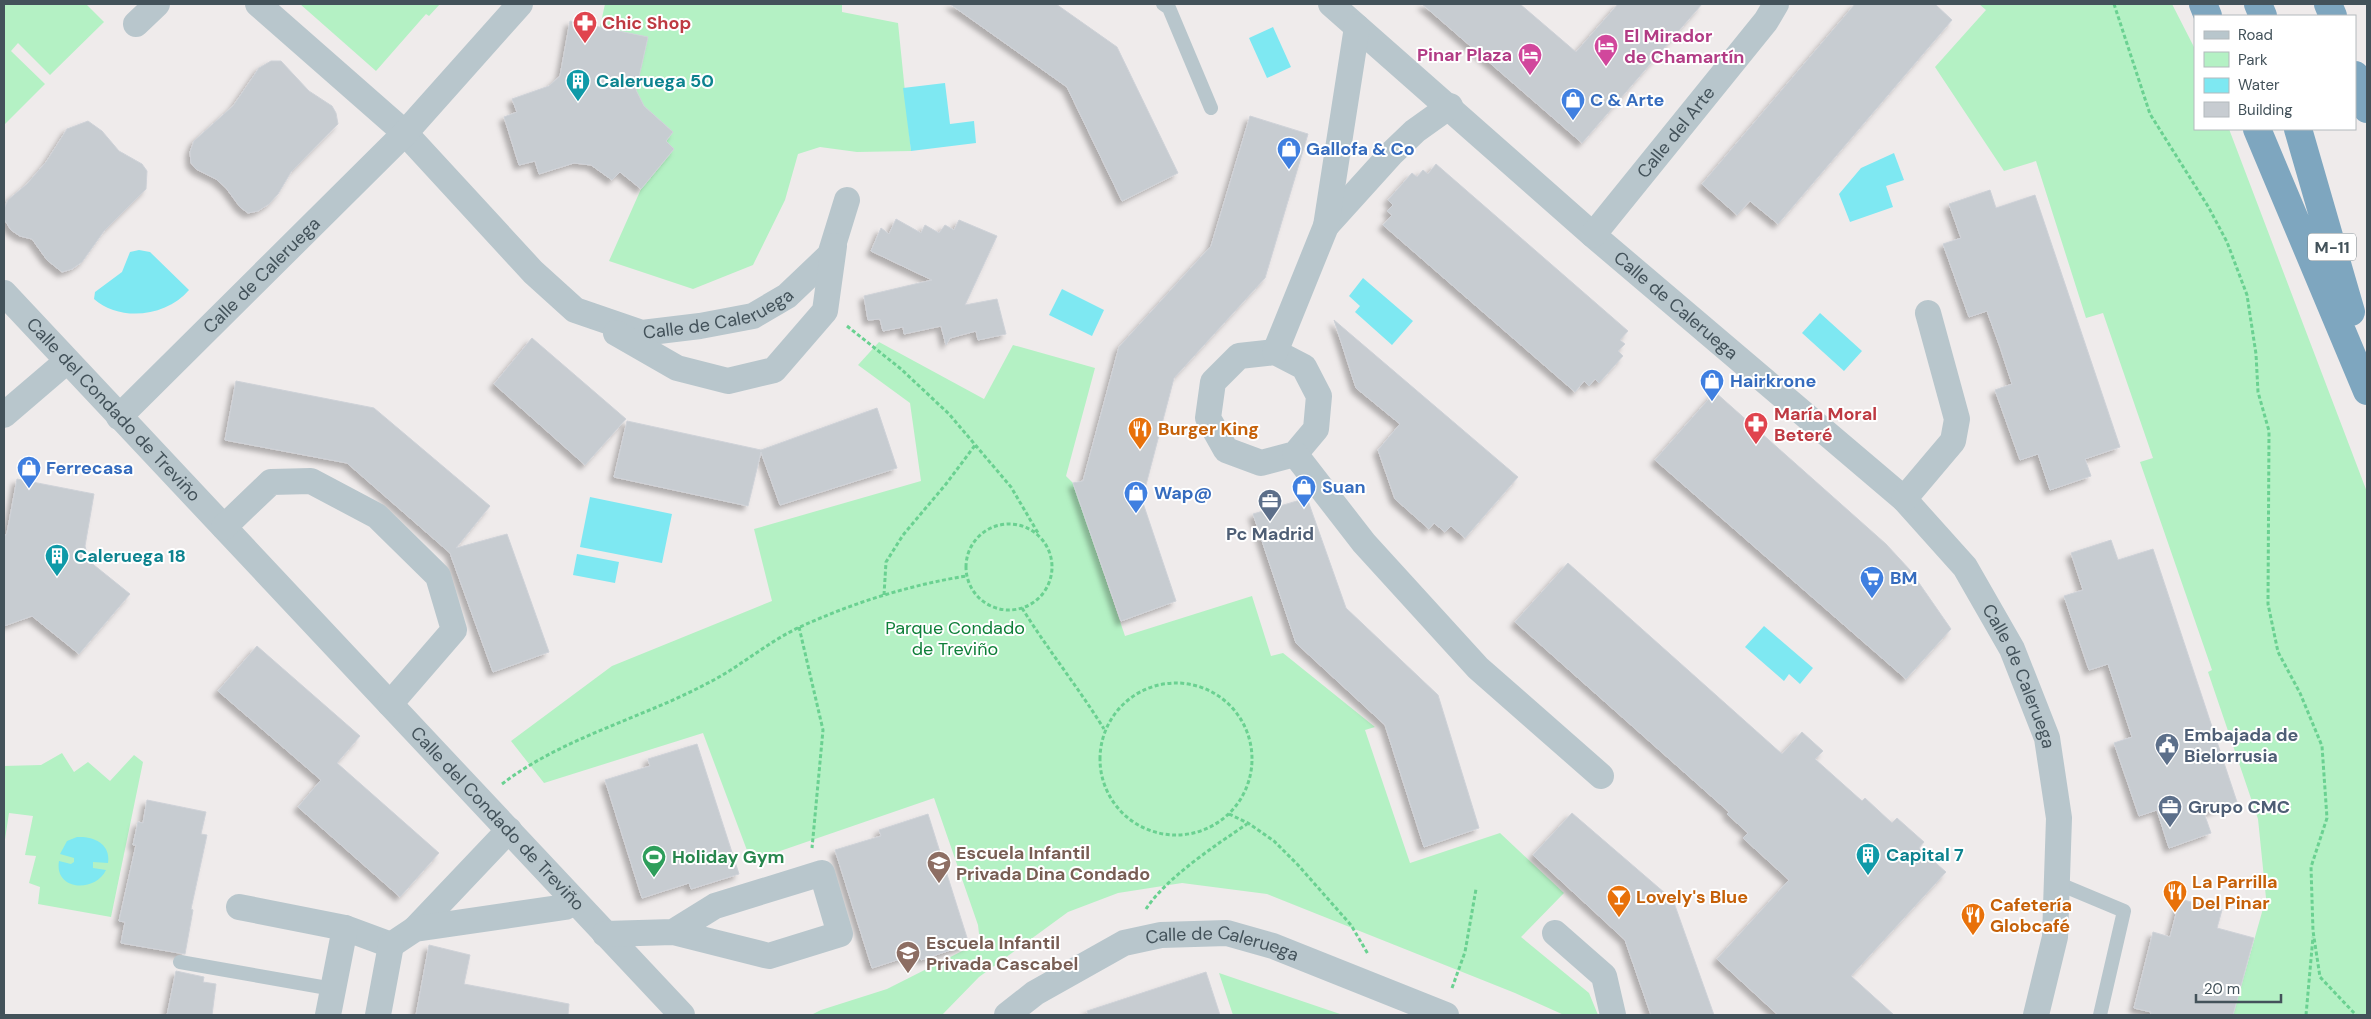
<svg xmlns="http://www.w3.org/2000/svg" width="2371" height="1019" viewBox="0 0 2371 1019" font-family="'DM Sans',sans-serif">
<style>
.green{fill:#b4f1c4}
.water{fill:#7ee8f2}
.building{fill:#c7ccd1;stroke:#cfd2d8;filter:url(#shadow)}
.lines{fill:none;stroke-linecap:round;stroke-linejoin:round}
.path{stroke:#6ad191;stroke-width:3;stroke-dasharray:4 2.5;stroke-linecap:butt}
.service{stroke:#b8c6cc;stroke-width:14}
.minor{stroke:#b8c6cc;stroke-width:26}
.motorway{stroke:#7ea6bf;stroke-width:28}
.labels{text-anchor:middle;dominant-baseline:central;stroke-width:4;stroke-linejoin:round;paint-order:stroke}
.shield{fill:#fff;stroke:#7b868c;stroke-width:1}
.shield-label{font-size:16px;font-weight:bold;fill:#43525a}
.health-label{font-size:18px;font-weight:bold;fill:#be3a42;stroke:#fff;text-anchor:start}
.hotel-label{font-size:18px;font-weight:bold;fill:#b23c85;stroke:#fff;text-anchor:start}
.culture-label{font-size:18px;font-weight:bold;fill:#0d838f;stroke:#fff;text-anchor:start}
.shop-label{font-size:18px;font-weight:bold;fill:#366cbe;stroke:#fff;text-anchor:start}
.street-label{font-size:18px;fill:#43525a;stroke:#fff}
.food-label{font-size:18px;font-weight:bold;fill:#c56008;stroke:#fff;text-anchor:start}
.service-label{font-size:18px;font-weight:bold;fill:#4e5e75;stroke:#fff;text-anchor:start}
.park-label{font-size:18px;fill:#0f7f39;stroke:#fff}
.education-label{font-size:18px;font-weight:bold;fill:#785e54;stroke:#fff;text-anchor:start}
.leisure-label{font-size:18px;font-weight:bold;fill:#27864d;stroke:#fff;text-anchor:start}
</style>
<defs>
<filter id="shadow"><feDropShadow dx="-4.5" dy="4.5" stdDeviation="2.5" flood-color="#0004"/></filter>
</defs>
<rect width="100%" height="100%" fill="#efebeb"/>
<!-- green -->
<path class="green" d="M 4,4 L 86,4 L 104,22 L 50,75 L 18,43 L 11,51 L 45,84 L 4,125 Z
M 300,4 L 440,4 L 429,16 L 426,14 L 376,71 Z
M 605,4 L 842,4 L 842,12 L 898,23 L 911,151 L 857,152 L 820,147 L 798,154 L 785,200 L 753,265 L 693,289 L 609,261 L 641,189 L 674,149 L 666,141 L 673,132 L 644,106 L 636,90 L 648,37 L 600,27 Z
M 1979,4 L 2172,4 L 2195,49 L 2195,129 L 2229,129 L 2367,492 L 2367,1015 L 2233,1015 L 2266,898 L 2258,819 L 2208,672 L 2212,670 L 2140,462 L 2153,458 L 2103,313 L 2086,318 L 2036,161 L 2004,171 L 1935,67 L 1986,10 Z
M 879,342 L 984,399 L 1013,345 L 1095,368 L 1066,476 L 1073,483 L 1125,636 L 1252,596 L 1271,656 L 1283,653 L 1375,727 L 1365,730 L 1410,863 L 1500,833 L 1564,893 L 1521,937 L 1589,993 L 1598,1015 L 1564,1015 L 1515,993 L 1267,894 L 1182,883 L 1118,893 L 1068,912 L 979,977 L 942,1015 L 811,1015 L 821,1010 L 887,989 L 980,942 L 978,925 L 934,798 L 751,861 L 703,733 L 544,783 L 511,741 L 612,666 L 772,601 L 754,529 L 921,481 L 910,403 L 858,365 Z
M 62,753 L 74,772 L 88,762 L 110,781 L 134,755 L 143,762 L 111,917 L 38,904 L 40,887 L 29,883 L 36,856 L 25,855 L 33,816 L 9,813 L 4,846 L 4,766 L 41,765 Z
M 1219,973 L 1343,1015 L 1233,1015 Z"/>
<!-- water -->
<path class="water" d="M 1273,27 L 1291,67 L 1267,78 L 1249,38 Z
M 945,83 L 950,124 L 974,121 L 976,143 L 911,151 L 903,88 Z
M 1894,153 L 1904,180 L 1886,186 L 1893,207 L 1850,222 L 1839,194 L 1861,168 Z
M 139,250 L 150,252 L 189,290 C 166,317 120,322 94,299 L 95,292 L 122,272 L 130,252 Z
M 1363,278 L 1413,321 L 1392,345 L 1355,312 L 1360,306 L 1349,296 Z
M 1062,289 L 1104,310 L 1092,336 L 1049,315 Z
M 1820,313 L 1862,351 L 1844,371 L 1802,333 Z
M 590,497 L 672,514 L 662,563 L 580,547 Z
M 577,554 L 619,562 L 615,583 L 573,575 Z
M 1764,626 L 1813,668 L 1800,684 L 1789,674 L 1784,681 L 1745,647 Z
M 77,837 C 94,836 111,844 108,863 L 93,862 L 93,868 L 106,870 C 95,893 54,891 59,861 L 71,864 L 74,862 L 74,858 L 60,854 L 67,841 Z"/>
<!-- building -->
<path class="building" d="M 950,4 L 1056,4 L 1117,47 L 1178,173 L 1122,201 L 1067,87 Z
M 1422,4 L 1520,4 L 1576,52 L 1618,4 L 1702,4 L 1582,143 Z
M 1855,4 L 1935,4 L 1952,20 L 1778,224 L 1750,201 L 1737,215 L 1702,184 Z
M 570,21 L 648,37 L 636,90 L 644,106 L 673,132 L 666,141 L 674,149 L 641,189 L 620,172 L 612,180 L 591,165 L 574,163 L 539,174 L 535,161 L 519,165 L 504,117 L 517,112 L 512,99 L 549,86 L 560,76 Z
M 271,61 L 281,61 L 309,91 L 332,106 L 336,113 L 338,124 L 291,172 L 278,194 L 269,204 L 258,211 L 248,213 L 240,207 L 226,188 L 216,179 L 196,169 L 191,163 L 190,152 L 194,141 L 233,106 L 259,68 Z
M 1250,116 L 1308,134 L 1265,278 L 1174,378 L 1142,500 L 1176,601 L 1121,621 L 1073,483 L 1083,481 L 1119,347 L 1211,246 Z
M 88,121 L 102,131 L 119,151 L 142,164 L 147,171 L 146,189 L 104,231 L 82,262 L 72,269 L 62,272 L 47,260 L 32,239 L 20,236 L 11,230 L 4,219 L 4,209 L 8,200 L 27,184 L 46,162 L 67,129 Z
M 1436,164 L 1628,331 L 1620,340 L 1625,344 L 1618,351 L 1623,356 L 1599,383 L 1595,379 L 1589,386 L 1584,381 L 1575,392 L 1383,225 L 1392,215 L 1387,211 L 1393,205 L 1388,200 L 1412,173 L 1417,177 L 1423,170 L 1428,174 Z
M 1990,190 L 1996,208 L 2035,195 L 2120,447 L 2085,459 L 2091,476 L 2050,490 L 2038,454 L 2020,460 L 1995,390 L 2012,384 L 2000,347 L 1987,311 L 1969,317 L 1943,244 L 1961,238 L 1949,204 Z
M 896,219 L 921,233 L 925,225 L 939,233 L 945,225 L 954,230 L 959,220 L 997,236 L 965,305 L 997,299 L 1006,334 L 978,340 L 976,331 L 950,338 L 946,345 L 941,326 L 904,334 L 903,327 L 883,331 L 880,319 L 868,320 L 864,296 L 932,280 L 871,251 L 881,228 L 889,234 Z
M 1334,320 L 1518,477 L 1465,538 L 1451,526 L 1445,532 L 1434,523 L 1429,529 L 1395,499 L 1378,450 L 1400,424 L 1356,388 Z
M 532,338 L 626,419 L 585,465 L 494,384 Z
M 236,381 L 374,408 L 490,506 L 456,548 L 507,534 L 549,652 L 493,672 L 450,553 L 347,463 L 225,440 Z
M 1715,392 L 1886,544 L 1910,570 L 1951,629 L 1906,679 L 1655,460 Z
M 877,408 L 897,468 L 780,505 L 761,452 L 748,506 L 614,477 L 627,421 L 761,450 Z
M 17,479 L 94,494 L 85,546 L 89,561 L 130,594 L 79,654 L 32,616 L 4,626 L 4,537 L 7,533 Z
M 1307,498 L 1346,608 L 1438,695 L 1479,828 L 1424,847 L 1385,725 L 1296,643 L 1253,514 Z
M 2111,540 L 2118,560 L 2153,549 L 2237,802 L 2204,813 L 2211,833 L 2169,848 L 2157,810 L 2139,816 L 2114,743 L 2132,737 L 2120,700 L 2108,664 L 2089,670 L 2064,596 L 2083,590 L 2071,553 Z
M 1568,563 L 1782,754 L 1802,732 L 1823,751 L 1815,759 L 1862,801 L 1865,798 L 1892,823 L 1897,818 L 1924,842 L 1919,848 L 1946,872 L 1851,976 L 1894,1015 L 1778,1015 L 1717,959 L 1789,880 L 1743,838 L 1748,833 L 1727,814 L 1729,812 L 1515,622 Z
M 257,646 L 360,736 L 337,763 L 439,853 L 400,897 L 298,807 L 321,780 L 218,691 Z
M 697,744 L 739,874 L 691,889 L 689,883 L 642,898 L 605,780 L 650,766 L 648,759 Z
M 147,800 L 206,812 L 201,834 L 207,835 L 191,909 L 193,910 L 185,954 L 121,943 L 125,922 L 119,921 L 136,845 L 133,845 L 138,822 L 143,823 Z
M 1572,813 L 1673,900 L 1714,1015 L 1651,1015 L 1625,940 L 1533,855 Z
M 928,814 L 969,944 L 921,960 L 919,953 L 872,968 L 835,850 L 881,836 L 879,830 Z
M 2180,899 L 2222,910 L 2217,928 L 2254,938 L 2233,1015 L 2150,1015 L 2151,1012 L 2134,1008 L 2153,932 L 2170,937 Z
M 429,945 L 470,955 L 464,984 L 569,1004 L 568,1015 L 416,1015 Z
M 176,971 L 204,977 L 203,982 L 216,984 L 212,1015 L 167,1015 Z
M 1206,972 L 1220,1015 L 1088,1015 L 1087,1011 Z"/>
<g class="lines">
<!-- path -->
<path class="path" d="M 2114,4 L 2150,114 L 2209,208 L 2227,242 L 2247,295 L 2256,354 L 2258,392 L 2269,431 L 2268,604 L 2278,652 L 2300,693 L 2322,746 L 2327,818 L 2311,867 L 2313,931 L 2320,977 L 2356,1015
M 847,326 L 901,369 L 949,414 L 1011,487 L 1038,533
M966 567a43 43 0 1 1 86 0a43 43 0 1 1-86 0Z
M 884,595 L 886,562 L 903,535 L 946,484 L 976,444
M 1022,608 C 1048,650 1078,687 1104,729
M 799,627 L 823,730 L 812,848
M1100 759a76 76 0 1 1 152 0a76 76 0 1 1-152 0Z
M 502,784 C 562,738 640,719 706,684 C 739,668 767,642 800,627 C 852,603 910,585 966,576
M 1229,814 L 1248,823 L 1274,841 L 1298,865 L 1351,925 L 1368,954
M 1146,909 C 1167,877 1216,845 1247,824
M 1452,988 L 1465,952 L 1476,889
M 2306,1015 L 2313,937"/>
<!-- service -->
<path class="service" d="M 1163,4 L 1169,8 L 1211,108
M 2057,883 L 2124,911 L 2100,1015
M 180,962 L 333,989"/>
<!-- minor -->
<g class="minor">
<path id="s1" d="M 258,4 L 405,133 L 533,272 L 575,310 L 642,333 L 700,326 L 753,316 L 787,296 L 830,255 L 847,200"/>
<path id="s2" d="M 1331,4 L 1593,235 L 1904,499 L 1965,567 L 2012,649 L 2047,738 L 2059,818 L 2055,937 L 2036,1015"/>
<path d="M 136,24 L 157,4"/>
<path d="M 1326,226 L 1392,153 L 1415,131 L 1450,106"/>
<path id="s3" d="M 1593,235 L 1766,21 L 1776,4"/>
<path id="s4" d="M 4,293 L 682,1015"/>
<path d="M 616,333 L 677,368 L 728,381 L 774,370 L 825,311 L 834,246"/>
<path d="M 1275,352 L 1304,367 L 1319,396 L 1316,429 L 1295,454 L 1261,463 L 1226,450 L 1208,418 L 1213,382 L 1239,356 Z"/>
<path d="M 1275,352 L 1326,226 L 1357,27"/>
<path d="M 4,415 L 67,361"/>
<path id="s5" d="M 119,417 L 405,133 L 520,4"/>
<path d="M 1295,454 L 1364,543 L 1478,668 L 1601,776"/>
<path d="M 1904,499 L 1953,441 L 1957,419 L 1928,313"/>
<path d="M 224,527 L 271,482 L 311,481 L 377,516 L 438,576 L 454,630 L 390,704"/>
<path d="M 239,907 L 345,928 L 391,945"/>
<path d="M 415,929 L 509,830"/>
<path d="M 1555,933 L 1604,976 L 1613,1015"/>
<path d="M 605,934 L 673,932 L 715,906 L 822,873 L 840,934 L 769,956 L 673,932"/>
<path d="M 391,945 L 415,929 L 565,907 L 575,902"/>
<path d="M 328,1015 L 345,928"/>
<path d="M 378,1015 L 391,945"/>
<path id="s6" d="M 1007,1015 L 1035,993 L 1124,943 L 1161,935 L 1227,933 L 1273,946 L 1446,1015"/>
</g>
<!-- motorway -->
<path class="motorway" d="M 2203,4 L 2208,16
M 2258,4 L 2263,16
M 2328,4 L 2333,16
M 2355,75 L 2367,109
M 2257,129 L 2367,391
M 2298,129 L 2351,312"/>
</g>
<!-- icons -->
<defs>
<symbol id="pharmacy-pin" viewBox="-11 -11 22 30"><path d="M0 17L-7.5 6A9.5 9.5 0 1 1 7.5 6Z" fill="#e0444e" stroke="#fff"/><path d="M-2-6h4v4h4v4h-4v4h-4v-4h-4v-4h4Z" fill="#fff"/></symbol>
<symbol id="hotel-pin" viewBox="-11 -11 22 30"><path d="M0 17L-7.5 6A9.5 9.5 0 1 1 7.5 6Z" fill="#d1479c" stroke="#fff"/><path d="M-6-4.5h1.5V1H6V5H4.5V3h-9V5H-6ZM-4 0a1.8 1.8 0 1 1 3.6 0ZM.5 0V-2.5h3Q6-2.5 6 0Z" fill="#fff"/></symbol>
<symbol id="building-pin" viewBox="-11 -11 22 30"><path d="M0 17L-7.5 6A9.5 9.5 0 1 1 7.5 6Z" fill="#0f9aa8" stroke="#fff"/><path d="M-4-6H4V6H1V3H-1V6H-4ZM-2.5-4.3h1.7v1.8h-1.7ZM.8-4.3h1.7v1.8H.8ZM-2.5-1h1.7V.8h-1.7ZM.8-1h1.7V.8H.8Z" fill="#fff"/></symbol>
<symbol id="shop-pin" viewBox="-11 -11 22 30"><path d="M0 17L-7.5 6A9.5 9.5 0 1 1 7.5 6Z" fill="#3f7fe0" stroke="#fff"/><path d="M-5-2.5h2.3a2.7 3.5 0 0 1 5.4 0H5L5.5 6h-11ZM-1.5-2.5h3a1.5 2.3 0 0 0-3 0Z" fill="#fff"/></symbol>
<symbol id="restaurant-pin" viewBox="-11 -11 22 30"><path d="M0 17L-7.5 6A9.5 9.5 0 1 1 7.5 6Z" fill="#e8710a" stroke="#fff"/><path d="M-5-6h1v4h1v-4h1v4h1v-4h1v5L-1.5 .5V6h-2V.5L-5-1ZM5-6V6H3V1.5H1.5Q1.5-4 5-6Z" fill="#fff"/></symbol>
<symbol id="office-pin" viewBox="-11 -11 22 30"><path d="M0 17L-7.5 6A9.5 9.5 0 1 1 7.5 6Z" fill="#5c6f8a" stroke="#fff"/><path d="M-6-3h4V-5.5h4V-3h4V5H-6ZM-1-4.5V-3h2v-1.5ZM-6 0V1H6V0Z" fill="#fff"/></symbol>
<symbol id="supermarket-pin" viewBox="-11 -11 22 30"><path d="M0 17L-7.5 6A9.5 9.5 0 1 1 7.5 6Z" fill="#3f7fe0" stroke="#fff"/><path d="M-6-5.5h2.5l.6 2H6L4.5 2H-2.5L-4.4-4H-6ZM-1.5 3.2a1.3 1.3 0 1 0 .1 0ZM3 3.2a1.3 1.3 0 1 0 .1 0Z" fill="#fff"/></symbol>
<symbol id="civic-pin" viewBox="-11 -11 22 30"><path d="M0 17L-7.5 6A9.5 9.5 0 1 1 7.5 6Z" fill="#5c6f8a" stroke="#fff"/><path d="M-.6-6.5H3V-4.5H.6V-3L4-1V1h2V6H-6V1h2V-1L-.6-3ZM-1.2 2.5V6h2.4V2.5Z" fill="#fff"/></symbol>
<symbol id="stadium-pin" viewBox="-11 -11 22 30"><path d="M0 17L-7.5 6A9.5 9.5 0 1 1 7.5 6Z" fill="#2e9e5b" stroke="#fff"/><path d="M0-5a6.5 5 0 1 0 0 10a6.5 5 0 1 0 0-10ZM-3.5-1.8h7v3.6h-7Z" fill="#fff"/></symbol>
<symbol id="school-pin" viewBox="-11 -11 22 30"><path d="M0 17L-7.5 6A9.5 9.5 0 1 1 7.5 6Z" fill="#8d6e63" stroke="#fff"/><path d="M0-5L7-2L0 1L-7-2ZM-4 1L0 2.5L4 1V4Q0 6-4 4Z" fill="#fff"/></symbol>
<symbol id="bar-pin" viewBox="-11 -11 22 30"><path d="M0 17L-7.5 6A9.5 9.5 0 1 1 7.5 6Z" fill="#e8710a" stroke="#fff"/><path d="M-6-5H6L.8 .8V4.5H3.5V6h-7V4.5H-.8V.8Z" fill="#fff"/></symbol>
</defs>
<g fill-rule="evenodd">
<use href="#pharmacy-pin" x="571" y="9" width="28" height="38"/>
<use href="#hotel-pin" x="1592" y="32" width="28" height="38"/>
<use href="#hotel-pin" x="1516" y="41" width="28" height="38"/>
<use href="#building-pin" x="564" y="67" width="28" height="38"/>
<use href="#shop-pin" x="1559" y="86" width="28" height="38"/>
<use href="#shop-pin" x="1275" y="135" width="28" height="38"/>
<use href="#shop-pin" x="1698" y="367" width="28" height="38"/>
<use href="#pharmacy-pin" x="1742" y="410" width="28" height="38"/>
<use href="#restaurant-pin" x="1126" y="415" width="28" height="38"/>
<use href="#shop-pin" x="15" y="454" width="28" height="38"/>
<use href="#shop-pin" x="1290" y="473" width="28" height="38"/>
<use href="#shop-pin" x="1122" y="479" width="28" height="38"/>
<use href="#office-pin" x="1256" y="487" width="28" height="38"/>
<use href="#building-pin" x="43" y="542" width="28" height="38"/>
<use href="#supermarket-pin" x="1858" y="564" width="28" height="38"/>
<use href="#civic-pin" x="2153" y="731" width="28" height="38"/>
<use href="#office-pin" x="2156" y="793" width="28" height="38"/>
<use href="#building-pin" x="1854" y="841" width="28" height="38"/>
<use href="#stadium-pin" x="640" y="843" width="28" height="38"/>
<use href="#school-pin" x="925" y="849" width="28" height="38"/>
<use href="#restaurant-pin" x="2161" y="878" width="28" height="38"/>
<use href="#bar-pin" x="1605" y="883" width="28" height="38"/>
<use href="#restaurant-pin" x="1959" y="901" width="28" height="38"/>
<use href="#school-pin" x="894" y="939" width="28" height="38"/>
</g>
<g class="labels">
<!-- shield labels -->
<rect class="shield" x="2308" y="233.5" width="48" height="27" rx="4"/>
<g class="shield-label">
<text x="2332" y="247">M-11</text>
</g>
<!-- health labels -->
<g class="health-label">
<text x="602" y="23">Chic Shop</text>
<text x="1774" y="414">María Moral<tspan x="1774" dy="21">Beteré</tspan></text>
</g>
<!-- hotel labels -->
<g class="hotel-label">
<text x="1624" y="36">El Mirador<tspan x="1624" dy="21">de Chamartín</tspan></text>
<text x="1512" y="55" text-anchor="end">Pinar Plaza</text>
</g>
<!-- culture labels -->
<g class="culture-label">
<text x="596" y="81">Caleruega 50</text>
<text x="74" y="556">Caleruega 18</text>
<text x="1886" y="855">Capital 7</text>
</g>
<!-- shop labels -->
<g class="shop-label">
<text x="1590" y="100">C &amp; Arte</text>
<text x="1306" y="149">Gallofa &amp; Co</text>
<text x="1730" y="381">Hairkrone</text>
<text x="46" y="468">Ferrecasa</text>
<text x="1322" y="487">Suan</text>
<text x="1154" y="493">Wap@</text>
<text x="1890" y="578">BM</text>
</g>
<!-- street labels -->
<g class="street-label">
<text stroke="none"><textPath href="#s3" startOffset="132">Calle del Arte</textPath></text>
<text stroke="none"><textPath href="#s5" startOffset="201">Calle de Caleruega</textPath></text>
<text stroke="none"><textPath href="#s2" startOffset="458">Calle de Caleruega</textPath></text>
<text stroke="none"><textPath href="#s1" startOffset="591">Calle de Caleruega</textPath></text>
<text stroke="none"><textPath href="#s4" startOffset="160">Calle del Condado de Treviño</textPath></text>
<text stroke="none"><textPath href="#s2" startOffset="971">Calle de Caleruega</textPath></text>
<text stroke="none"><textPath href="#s4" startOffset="721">Calle del Condado de Treviño</textPath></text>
<text stroke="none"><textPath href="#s6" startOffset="238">Calle de Caleruega</textPath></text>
</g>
<!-- food labels -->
<g class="food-label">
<text x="1158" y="429">Burger King</text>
<text x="2192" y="882">La Parrilla<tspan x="2192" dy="21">Del Pinar</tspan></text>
<text x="1636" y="897">Lovely's Blue</text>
<text x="1990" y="905">Cafetería<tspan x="1990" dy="21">Globcafé</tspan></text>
</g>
<!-- service labels -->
<g class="service-label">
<text x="1270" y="534" text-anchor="middle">Pc Madrid</text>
<text x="2184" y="735">Embajada de<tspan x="2184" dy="21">Bielorrusia</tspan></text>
<text x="2188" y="807">Grupo CMC</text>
</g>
<!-- park labels -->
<g class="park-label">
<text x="955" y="628">Parque Condado<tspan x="955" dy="21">de Treviño</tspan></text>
</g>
<!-- education labels -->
<g class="education-label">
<text x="956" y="853">Escuela Infantil<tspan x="956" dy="21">Privada Dina Condado</tspan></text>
<text x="926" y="943">Escuela Infantil<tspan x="926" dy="21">Privada Cascabel</tspan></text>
</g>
<!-- leisure labels -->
<g class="leisure-label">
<text x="672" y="857">Holiday Gym</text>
</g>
</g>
<!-- border -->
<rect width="2371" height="1019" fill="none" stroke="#43525a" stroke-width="10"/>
<!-- legend -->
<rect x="2194" y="15" width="162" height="115" fill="#ffffff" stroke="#b4babd"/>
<rect x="2204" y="31" width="25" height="8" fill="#b8c6cc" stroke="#b4babd"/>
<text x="2238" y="40" font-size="15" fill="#43525a">Road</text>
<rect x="2204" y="52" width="25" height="15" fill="#b4f1c4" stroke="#b4babd"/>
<text x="2238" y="65" font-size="15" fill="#43525a">Park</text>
<rect x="2204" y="78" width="25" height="15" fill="#7ee8f2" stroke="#b4babd"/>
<text x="2238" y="90" font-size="15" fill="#43525a">Water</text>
<rect x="2204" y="102" width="25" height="15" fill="#c7ccd1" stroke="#b4babd"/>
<text x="2238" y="115" font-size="15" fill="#43525a">Building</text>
<!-- scale -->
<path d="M2196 994v8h85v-8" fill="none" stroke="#43525a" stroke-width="2.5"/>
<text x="2204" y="994" font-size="15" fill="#43525a" stroke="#ffffff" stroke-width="4" paint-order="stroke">20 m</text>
</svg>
